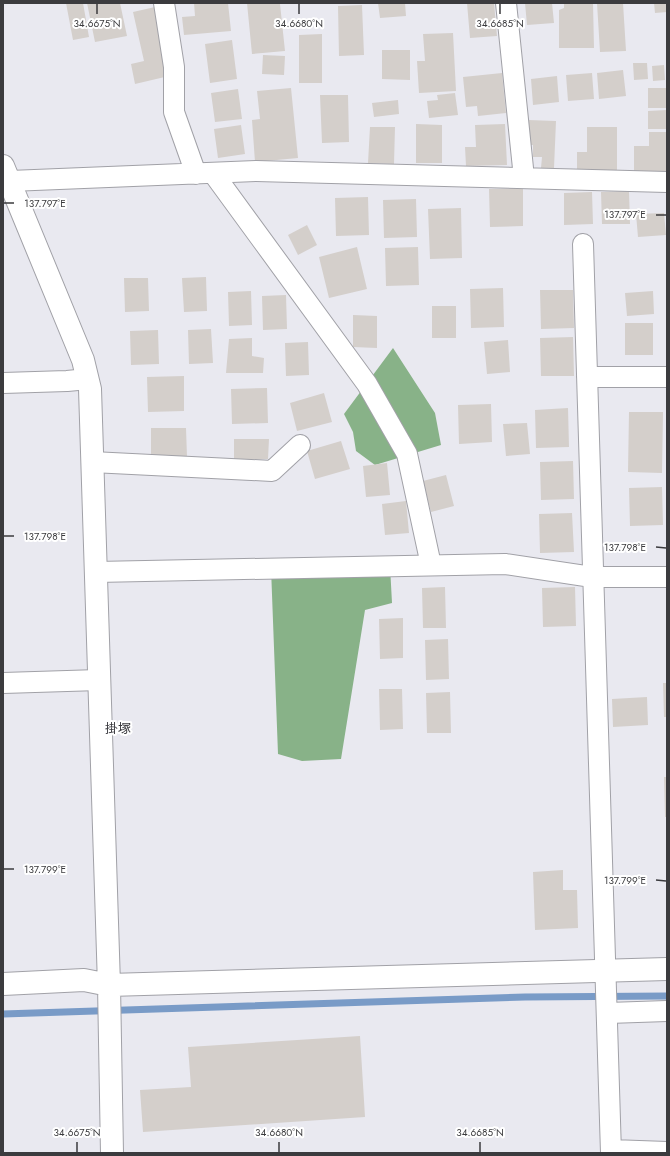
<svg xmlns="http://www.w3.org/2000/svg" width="670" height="1156" viewBox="0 0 670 1156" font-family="Jost,'Noto Sans JP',sans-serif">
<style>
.forest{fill:#88b288}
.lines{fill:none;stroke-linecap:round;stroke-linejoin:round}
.stream{stroke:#799bc7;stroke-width:7}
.building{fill:#d4cfcb}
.minor-casing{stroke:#a1a1a7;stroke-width:22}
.tertiary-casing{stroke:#a1a1a7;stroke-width:24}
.minor{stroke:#fff;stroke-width:20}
.tertiary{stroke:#fff;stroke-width:22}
.ticks{fill:none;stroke:#3b3b3e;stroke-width:1.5}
.labels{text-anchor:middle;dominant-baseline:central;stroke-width:4;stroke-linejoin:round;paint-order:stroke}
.quarter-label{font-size:13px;fill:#38383d;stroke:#fff}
.ticks-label{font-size:10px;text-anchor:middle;fill:#3b3b3e;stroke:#fff;stroke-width:4;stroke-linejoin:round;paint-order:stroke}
</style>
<rect width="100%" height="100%" fill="#e9e9f0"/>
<!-- forest -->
<path class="forest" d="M 393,348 L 435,413 L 441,445 L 375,465 L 356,451 L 353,432 L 344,414 Z
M 390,566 L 392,603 L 365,610 L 341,759 L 302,761 L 278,754 L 271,568 Z"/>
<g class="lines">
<!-- stream -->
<path class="stream" d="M 3,1014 L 525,997 L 667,996"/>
</g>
<!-- building -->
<path class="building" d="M 66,3 L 83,3 L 89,37 L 73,40 Z
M 87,3 L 120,3 L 127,36 L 95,42 Z
M 194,3 L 228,3 L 231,31 L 184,35 L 182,17 L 195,16 Z
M 247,3 L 280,4 L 285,51 L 252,54 Z
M 378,3 L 405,3 L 406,16 L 380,18 Z
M 467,3 L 494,3 L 497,36 L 470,38 Z
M 525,3 L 552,3 L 554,23 L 527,25 Z
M 564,3 L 593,3 L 594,48 L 559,48 L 559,10 L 564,8 Z
M 597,3 L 623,3 L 626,51 L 600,52 Z
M 654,3 L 667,3 L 667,12 L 655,13 Z
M 362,5 L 364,55 L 339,56 L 338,6 Z
M 155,7 L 169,76 L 135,84 L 131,64 L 144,61 L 133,12 Z
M 453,33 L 456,91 L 419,93 L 417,61 L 425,61 L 423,34 Z
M 322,34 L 322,83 L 299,83 L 299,35 Z
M 232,40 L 237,79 L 210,83 L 205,44 Z
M 382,50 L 410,50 L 410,80 L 382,79 Z
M 263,55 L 285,56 L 284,75 L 262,74 Z
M 633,63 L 647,63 L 648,79 L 634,80 Z
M 664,65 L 665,80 L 653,81 L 652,66 Z
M 623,70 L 626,96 L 599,99 L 597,73 Z
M 502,73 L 506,113 L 478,116 L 477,106 L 466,107 L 463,77 Z
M 592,73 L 594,99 L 568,101 L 566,75 Z
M 557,76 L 559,102 L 533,105 L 531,79 Z
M 291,88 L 298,158 L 255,162 L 252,120 L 260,119 L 257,91 Z
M 648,88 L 667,88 L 667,108 L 648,108 Z
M 238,89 L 242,119 L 215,122 L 211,93 Z
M 455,93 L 458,115 L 429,118 L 427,101 L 438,100 L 437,95 Z
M 320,95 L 348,95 L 349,142 L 322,143 Z
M 398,100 L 399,114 L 374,117 L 372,103 Z
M 667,110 L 667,129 L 648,129 L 648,111 Z
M 528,120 L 556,121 L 554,168 L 541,168 L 542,157 L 533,157 L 533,145 L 527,145 Z
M 416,124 L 442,125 L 442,163 L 416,163 Z
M 505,124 L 507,165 L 466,166 L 465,147 L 476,147 L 475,125 Z
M 241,125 L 245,154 L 218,158 L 214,129 Z
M 370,127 L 395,127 L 394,164 L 368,163 Z
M 587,127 L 617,127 L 617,171 L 577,171 L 577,152 L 587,152 Z
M 649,132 L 667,132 L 667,172 L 634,172 L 634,146 L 649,146 Z
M 523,188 L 523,226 L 490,227 L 489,189 Z
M 629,191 L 630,224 L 602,224 L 601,192 Z
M 592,192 L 593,224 L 564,225 L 564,193 Z
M 368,197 L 369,235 L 336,236 L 335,198 Z
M 416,199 L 417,237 L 384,238 L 383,200 Z
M 461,208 L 462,258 L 430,259 L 428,209 Z
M 664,213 L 666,235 L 638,237 L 636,214 Z
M 307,225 L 317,245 L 298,255 L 288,235 Z
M 357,247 L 367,289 L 329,298 L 319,257 Z
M 418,247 L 419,285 L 386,286 L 385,248 Z
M 206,277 L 207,311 L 184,312 L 182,278 Z
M 124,278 L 148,278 L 149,311 L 125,312 Z
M 503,288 L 504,327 L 471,328 L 470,289 Z
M 540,290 L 573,290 L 574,328 L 541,329 Z
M 251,291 L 252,325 L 229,326 L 228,292 Z
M 653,291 L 654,314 L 627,316 L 625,293 Z
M 286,295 L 287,329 L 263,330 L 262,296 Z
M 432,306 L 456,306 L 456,338 L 432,338 Z
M 353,315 L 377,316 L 377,348 L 353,347 Z
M 625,323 L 653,323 L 653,355 L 625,355 Z
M 211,329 L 213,363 L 189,364 L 188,330 Z
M 158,330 L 159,364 L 131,365 L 130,331 Z
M 573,337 L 574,376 L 541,376 L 540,338 Z
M 252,338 L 252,356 L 264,358 L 263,373 L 226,373 L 229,339 Z
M 508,340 L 510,372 L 487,374 L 484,342 Z
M 308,342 L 309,375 L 286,376 L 285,343 Z
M 184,376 L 184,411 L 148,412 L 147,377 Z
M 267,388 L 268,423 L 232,424 L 231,389 Z
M 324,393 L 332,422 L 297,431 L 290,403 Z
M 491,404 L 492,442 L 459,444 L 458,405 Z
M 568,408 L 569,447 L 536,448 L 535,410 Z
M 629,412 L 663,412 L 662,473 L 628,472 Z
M 527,423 L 530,454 L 506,456 L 503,424 Z
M 151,428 L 186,428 L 187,457 L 151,458 Z
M 234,439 L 269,439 L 268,459 L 234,460 Z
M 341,441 L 350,469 L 315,479 L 307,451 Z
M 573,461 L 574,499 L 541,500 L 540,462 Z
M 387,463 L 390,495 L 366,497 L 363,466 Z
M 446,475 L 454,506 L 431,512 L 423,481 Z
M 662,487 L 663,525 L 630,526 L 629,488 Z
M 406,501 L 409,533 L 385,535 L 382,504 Z
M 572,513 L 574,552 L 540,553 L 539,514 Z
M 445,587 L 446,628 L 423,628 L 422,588 Z
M 575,587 L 576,626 L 543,627 L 542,588 Z
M 403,618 L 403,658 L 380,659 L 379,619 Z
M 448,639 L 449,679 L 426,680 L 425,640 Z
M 663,683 L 667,683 L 667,717 L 664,717 Z
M 379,689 L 402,689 L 403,729 L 380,730 Z
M 450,692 L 451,733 L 427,733 L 426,693 Z
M 647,697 L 648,725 L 613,727 L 612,699 Z
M 664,777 L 667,777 L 667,817 L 665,817 Z
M 563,870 L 563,890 L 577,890 L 578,928 L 535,930 L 533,872 Z
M 360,1036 L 365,1117 L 143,1132 L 140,1090 L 191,1087 L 188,1047 Z"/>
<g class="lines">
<defs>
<path id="minor" d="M 164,3 L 174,67 L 174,112 L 196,174
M 506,3 L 524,178
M 213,173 L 367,384 L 407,454 L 431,565
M 10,181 L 256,171 L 667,182
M 583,244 L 611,1153
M 587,377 L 667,377
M 3,383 L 67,381 L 88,379
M 92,462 L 272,471 L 300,445
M 96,572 L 505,564 L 592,577 L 667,577
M 3,683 L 99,680
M 608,1013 L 667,1011
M 611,1150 L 667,1152"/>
<path id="tertiary" d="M 3,166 L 83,360 L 90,389 L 109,985 L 112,1153
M 3,984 L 84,980 L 109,985 L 667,969"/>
</defs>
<!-- minor casing -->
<use href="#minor" class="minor-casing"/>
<!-- tertiary casing -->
<use href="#tertiary" class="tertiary-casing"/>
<!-- minor -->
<use href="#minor" class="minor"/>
<!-- tertiary -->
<use href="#tertiary" class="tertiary"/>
</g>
<!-- ticks -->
<path class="ticks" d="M 97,14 L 97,4M 299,14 L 299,4M 500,14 L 500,4M 4,203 L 14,203M 656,215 L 666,215M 4,536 L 14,536M 656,547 L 666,548M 4,869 L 14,869M 656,880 L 666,881M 77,1152 L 77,1142M 279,1152 L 279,1142M 480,1152 L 480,1142"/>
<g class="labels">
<!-- quarter labels -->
<g class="quarter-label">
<text x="118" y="728">掛塚</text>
</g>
</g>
<g class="ticks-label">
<text x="97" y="27">34.6675°N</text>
<text x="299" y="27">34.6680°N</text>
<text x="500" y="27">34.6685°N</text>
<text x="45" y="207">137.797°E</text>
<text x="625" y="218">137.797°E</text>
<text x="45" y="540">137.798°E</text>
<text x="625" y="551">137.798°E</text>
<text x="45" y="873">137.799°E</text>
<text x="625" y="884">137.799°E</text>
<text x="77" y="1136">34.6675°N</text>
<text x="279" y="1136">34.6680°N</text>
<text x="480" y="1136">34.6685°N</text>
</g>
<!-- border -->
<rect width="670" height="1156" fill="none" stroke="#3b3b3e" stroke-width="8"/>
</svg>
